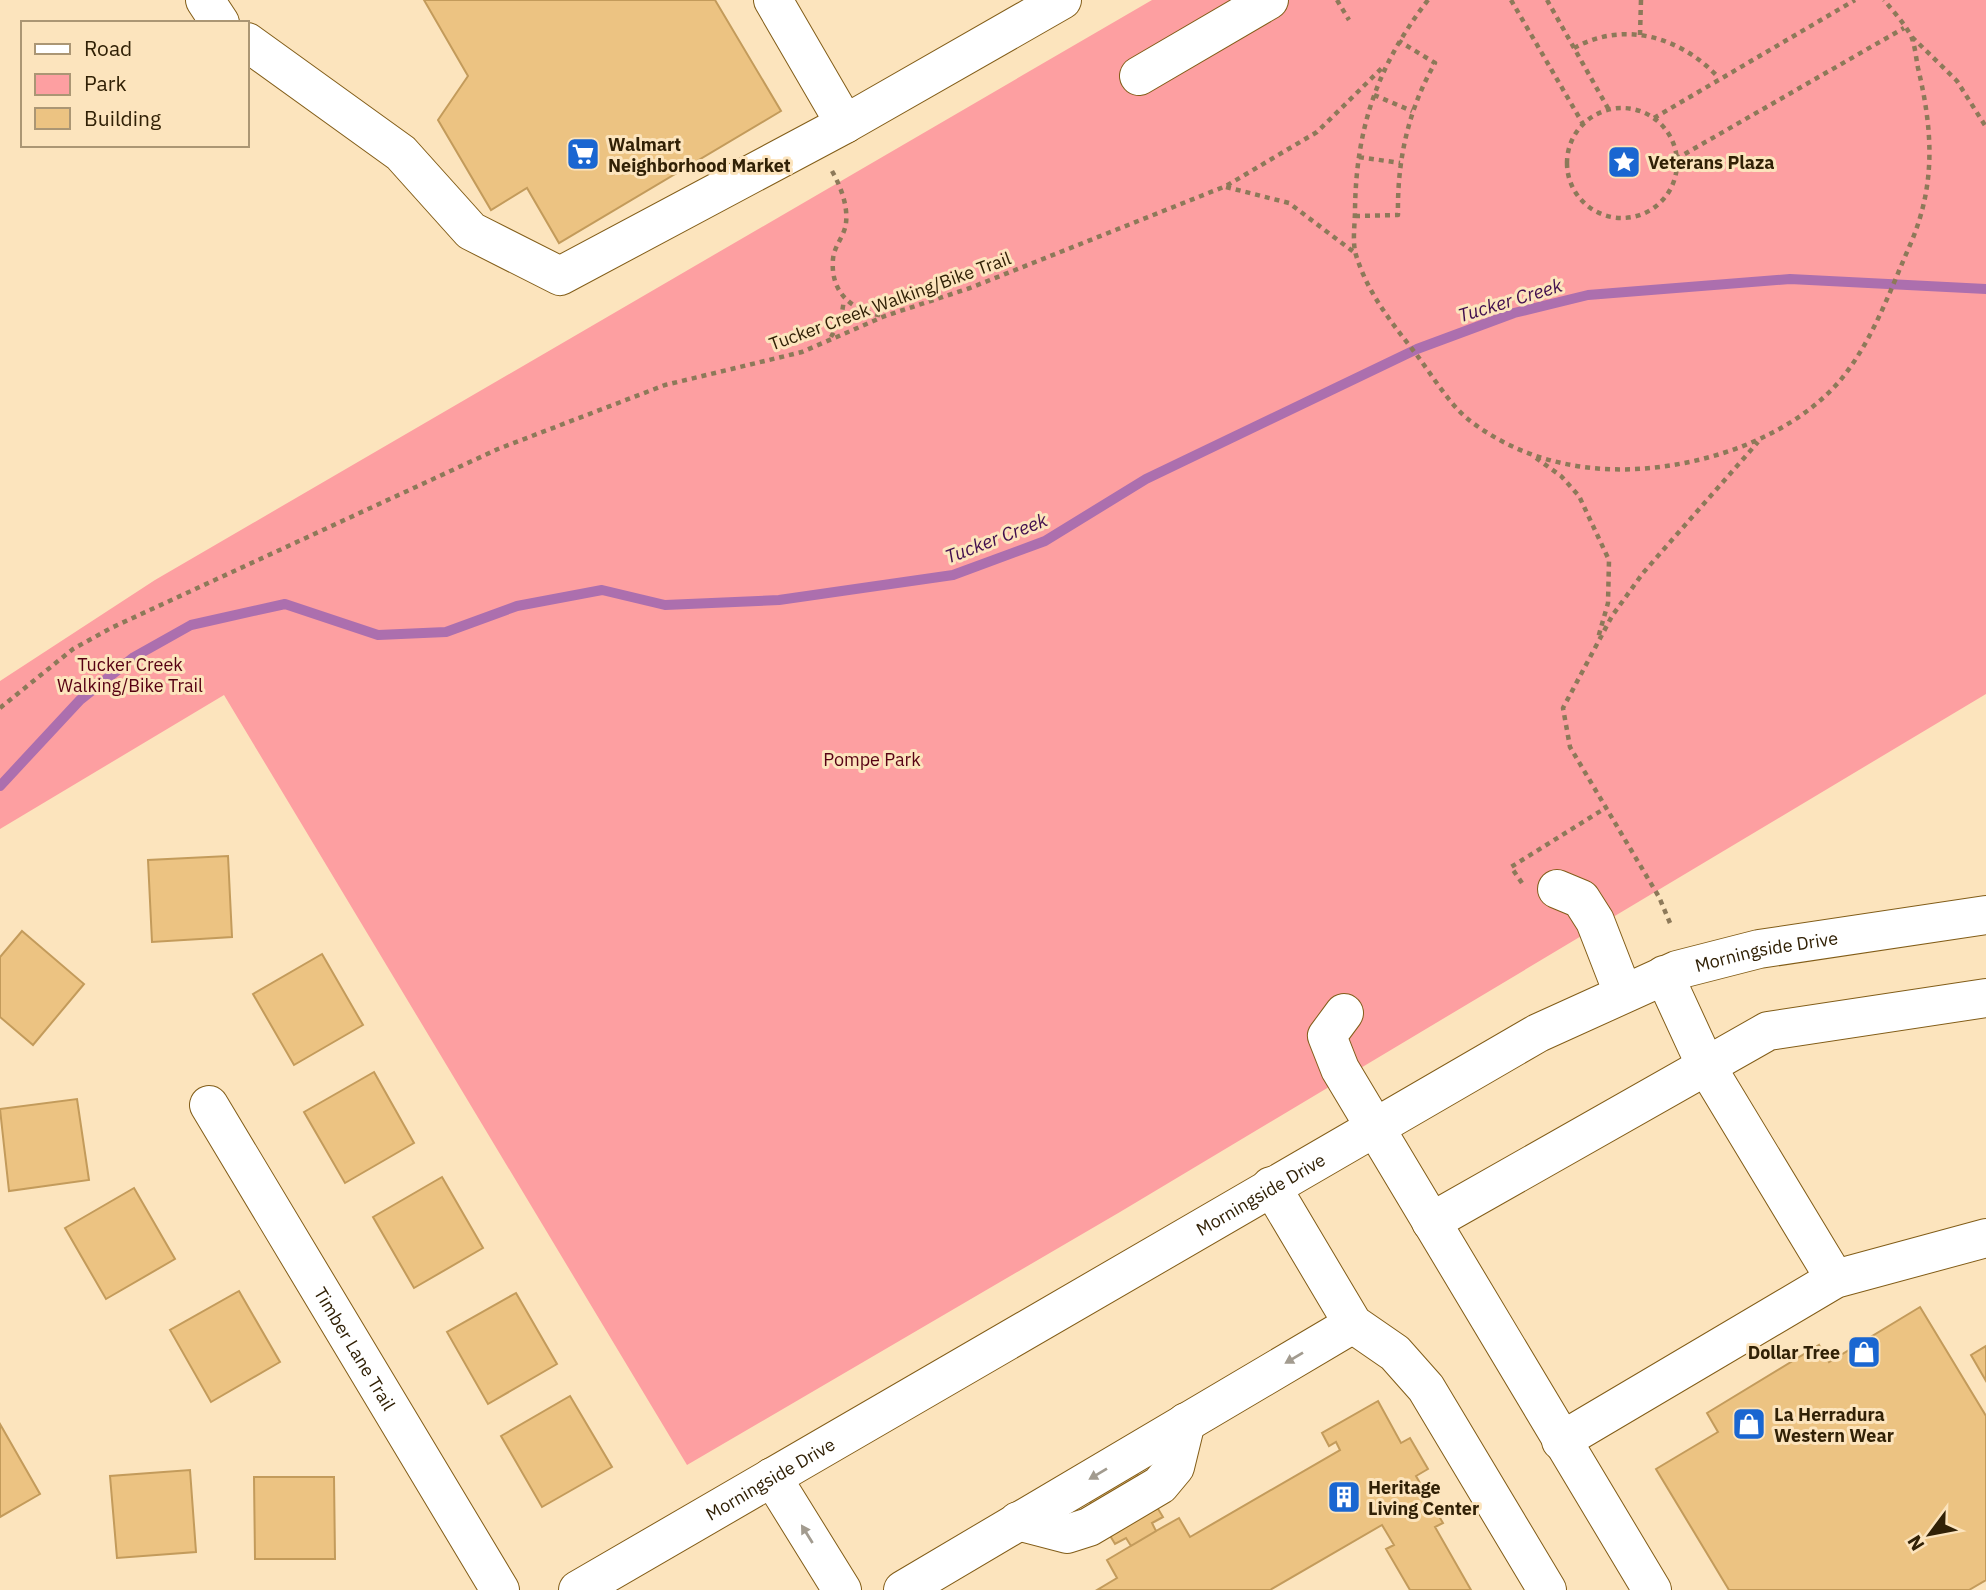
<svg xmlns="http://www.w3.org/2000/svg" width="1986" height="1590" viewBox="0 0 1986 1590" font-family="'IBM Plex Sans',sans-serif">
<style>
.green{fill:#fd9fa1}
.lines{fill:none;stroke-linecap:round;stroke-linejoin:round}
.stream{stroke:#ac6fae;stroke-width:10}
.building{fill:#ecc382;stroke:#c39b5b;stroke-width:2}
.minor-casing{stroke:#825d18;stroke-width:40}
.path{stroke:#8d7959;stroke-width:4.5;stroke-dasharray:5 5;stroke-linecap:butt}
.minor{stroke:#fff;stroke-width:38}
.oneway{fill:#a29b8f}
.labels{text-anchor:middle;dominant-baseline:central;stroke-width:6;stroke-linejoin:round;paint-order:stroke}
.poi-label{font-size:18px;font-weight:bold;fill:#312106;stroke:#fce4bd;text-anchor:start}
.street-label{font-size:18px;fill:#312106;stroke:#fce4bd}
.park-label{font-size:18px;fill:#570113;stroke:#fce4bd}
.water-label{font-size:19px;font-style:italic;fill:#410e4e;stroke:#fce4bd}
</style>
<rect width="100%" height="100%" fill="#fce4bd"/>
<!-- green -->
<path class="green" d="M 1152,0 L 1986,0 L 1986,694 L 1120,1212 L 687,1465 L 224,695 L 0,829 L 0,681 L 155,580 Z"/>
<g class="lines">
<!-- stream -->
<path class="stream" d="M 0,786 L 80,700 L 134,657 L 191,625 L 285,604 L 378,635 L 446,632 L 517,606 L 602,590 L 665,605 L 779,600 L 953,575 L 1045,541 L 1146,479 L 1417,349 L 1514,313 L 1588,295 L 1790,279 L 1986,289"/>
</g>
<!-- building -->
<path class="building" d="M 424,0 L 715,0 L 781,111 L 559,243 L 527,188 L 491,210 L 438,120 L 468,76 Z
M 228,856 L 232,937 L 152,942 L 148,860 Z
M 22,931 L 84,984 L 33,1045 L 0,1017 L 0,957 Z
M 322,954 L 363,1025 L 294,1065 L 253,994 Z
M 374,1072 L 414,1143 L 345,1183 L 304,1112 Z
M 77,1099 L 89,1180 L 9,1191 L 0,1109 Z
M 442,1177 L 483,1248 L 414,1288 L 373,1217 Z
M 134,1188 L 175,1259 L 106,1299 L 65,1228 Z
M 239,1291 L 280,1362 L 211,1402 L 170,1330 Z
M 516,1293 L 557,1364 L 488,1404 L 447,1332 Z
M 1920,1307 L 1986,1416 L 1986,1580 L 1969,1590 L 1729,1590 L 1656,1469 L 1718,1432 L 1707,1413 L 1819,1345 L 1829,1362 Z
M 1986,1346 L 1986,1381 L 1971,1355 Z
M 570,1396 L 612,1467 L 542,1507 L 501,1436 Z
M 1378,1401 L 1401,1443 L 1410,1438 L 1428,1469 L 1416,1476 L 1443,1523 L 1435,1527 L 1471,1590 L 1410,1590 L 1386,1549 L 1394,1545 L 1382,1525 L 1270,1590 L 1097,1590 L 1117,1578 L 1107,1560 L 1156,1531 L 1179,1518 L 1190,1537 L 1340,1450 L 1336,1442 L 1329,1446 L 1322,1433 Z
M 0,1424 L 40,1494 L 0,1517 Z
M 1134,1469 L 1163,1517 L 1152,1523 L 1156,1531 L 1131,1546 L 1126,1538 L 1115,1544 L 1087,1497 Z
M 190,1470 L 196,1552 L 117,1558 L 110,1476 Z
M 254,1477 L 334,1477 L 335,1559 L 255,1559 Z"/>
<g class="lines">
<defs>
<g id="minor">
<path d="M 205,0 L 220,23"/>
<path d="M 773,0 L 845,124 L 1062,0"/>
<path d="M 247,42 L 401,153 L 471,231 L 560,276 L 845,124"/>
<path d="M 1139,76 L 1269,0"/>
<path d="M 1557,889 L 1581,899 L 1595,921 L 1623,993"/>
<path d="M 1664,975 L 1705,1064 L 1835,1279"/>
<path d="M 1344,1013 L 1327,1036 L 1340,1069 L 1652,1590"/>
<path id="s1" d="M 209,1105 L 500,1590"/>
<path d="M 1271,1186 L 1353,1324 L 1395,1353 L 1426,1388 L 1547,1590"/>
<path d="M 1431,1222 L 1768,1031 L 1986,998"/>
<path d="M 1561,1441 L 1835,1279 L 1986,1238"/>
<path d="M 772,1477 L 842,1590"/>
<path d="M 1018,1521 L 1067,1534 L 1089,1527 L 1160,1485 L 1175,1467 L 1186,1422"/>
<path id="s2" d="M 578,1590 L 1538,1033 L 1677,970 L 1759,949 L 1986,915"/>
<path d="M 903,1590 L 1353,1324"/>
</g>
</defs>
<!-- minor casing -->
<use href="#minor" class="minor-casing"/>
<!-- path -->
<path class="path" d="M 1337,0 L 1349,20
M 1428,0 C 1378,65 1356,127 1355,210 C 1355,224 1352,242 1356,255 C 1368,294 1392,323 1416,354 C 1432,375 1449,404 1469,420 C 1535,471 1619,479 1698,460 C 1749,448 1802,423 1838,383 C 1872,343 1889,293 1910,245 C 1936,185 1933,131 1918,68 C 1916,58 1915,45 1911,36 C 1905,24 1893,11 1884,0
M 1511,0 L 1583,124
M 1547,0 L 1609,110
M 1640,35 L 1641,0
M 1912,37 L 1957,81 L 1986,127
M 1574,48 C 1625,20 1681,37 1719,78
M 1374,95 L 1412,111
M1567 163a55 55 0 1 1 110 0a55 55 0 1 1-110 0Z
M 1654,118 L 1855,0
M 1359,157 L 1400,163
M 1676,159 L 1904,28
M 832,171 C 841,187 848,206 846,223 C 845,235 834,246 833,259 C 830,294 853,311 884,316
M 1226,187 L 1289,203 L 1355,253
M 1355,216 L 1398,215 C 1397,161 1408,110 1435,63 L 1399,41
M 831,337 L 841,319 L 844,300
M 1536,458 L 1561,476 L 1579,496 L 1609,560 L 1608,603 L 1598,638
M 0,708 L 73,649 L 111,628 L 498,449 L 665,385 L 802,352 L 885,316 L 970,288 L 1226,186 L 1317,132 L 1383,67
M 1522,883 L 1511,867 L 1607,807
M 1670,923 L 1659,897 L 1570,747 L 1563,708 L 1612,616 L 1643,573 L 1758,442"/>
<!-- minor -->
<use href="#minor" class="minor"/>
</g>
<!-- one-way arrows -->
<defs><path id="oneway-solid" d="M-6-.8H1V-3.2L6.5 0L1 3.2V.8H-6Z" transform="scale(1.75)"/></defs>
<g class="oneway">
<use href="#oneway-solid" transform="translate(1294 1358) rotate(149)"/>
<use href="#oneway-solid" transform="translate(1098 1474) rotate(149)"/>
<use href="#oneway-solid" transform="translate(807 1534) rotate(-122)"/>
</g>
<!-- icons -->
<defs>
<symbol id="supermarket-square" viewBox="-11 -11 22 22"><rect x="-9" y="-9" width="18" height="18" rx="4" fill="#1a66d1" stroke="#fce4bd"/><path d="M-6-5.5h2.5l.6 2H6L4.5 2H-2.5L-4.4-4H-6ZM-1.5 3.2a1.3 1.3 0 1 0 .1 0ZM3 3.2a1.3 1.3 0 1 0 .1 0Z" fill="#fff"/></symbol>
<symbol id="sight-square" viewBox="-11 -11 22 22"><rect x="-9" y="-9" width="18" height="18" rx="4" fill="#1a66d1" stroke="#fce4bd"/><path d="M0-6L1.8-2.2L6-1.7L2.9 1.2L3.7 5.4L0 3.3L-3.7 5.4L-2.9 1.2L-6-1.7L-1.8-2.2Z" fill="#fff"/></symbol>
<symbol id="shop-square" viewBox="-11 -11 22 22"><rect x="-9" y="-9" width="18" height="18" rx="4" fill="#1a66d1" stroke="#fce4bd"/><path d="M-5-2.5h2.3a2.7 3.5 0 0 1 5.4 0H5L5.5 6h-11ZM-1.5-2.5h3a1.5 2.3 0 0 0-3 0Z" fill="#fff"/></symbol>
<symbol id="building-square" viewBox="-11 -11 22 22"><rect x="-9" y="-9" width="18" height="18" rx="4" fill="#1a66d1" stroke="#fce4bd"/><path d="M-4-6H4V6H1V3H-1V6H-4ZM-2.5-4.3h1.7v1.8h-1.7ZM.8-4.3h1.7v1.8H.8ZM-2.5-1h1.7V.8h-1.7ZM.8-1h1.7V.8H.8Z" fill="#fff"/></symbol>
</defs>
<g fill-rule="evenodd">
<use href="#supermarket-square" x="564" y="135" width="38" height="38"/>
<use href="#sight-square" x="1605" y="143" width="38" height="38"/>
<use href="#shop-square" x="1845" y="1333" width="38" height="38"/>
<use href="#shop-square" x="1730" y="1405" width="38" height="38"/>
<use href="#building-square" x="1325" y="1478" width="38" height="38"/>
</g>
<g class="labels">
<!-- poi labels -->
<g class="poi-label">
<text x="608" y="144">Walmart<tspan x="608" dy="21">Neighborhood Market</tspan></text>
<text x="1648" y="162">Veterans Plaza</text>
<text x="1840" y="1352" text-anchor="end">Dollar Tree</text>
<text x="1774" y="1414">La Herradura<tspan x="1774" dy="21">Western Wear</tspan></text>
<text x="1368" y="1487">Heritage<tspan x="1368" dy="21">Living Center</tspan></text>
</g>
<!-- street labels -->
<g class="street-label">
<text transform="translate(890 301) rotate(-20)">Tucker Creek Walking/Bike Trail</text>
<text stroke="none"><textPath href="#s2" startOffset="1354">Morningside Drive</textPath></text>
<text stroke="none"><textPath href="#s2" startOffset="789">Morningside Drive</textPath></text>
<text stroke="none"><textPath href="#s1" startOffset="284">Timber Lane Trail</textPath></text>
<text stroke="none"><textPath href="#s2" startOffset="222">Morningside Drive</textPath></text>
</g>
<!-- park labels -->
<g class="park-label">
<text x="130" y="664">Tucker Creek<tspan x="130" dy="21">Walking/Bike Trail</tspan></text>
<text x="872" y="759">Pompe Park</text>
</g>
<!-- water labels -->
<g class="water-label">
<text transform="translate(1510 300) rotate(-17)">Tucker Creek</text>
<text transform="translate(996 538) rotate(-21)">Tucker Creek</text>
</g>
</g>
<!-- legend -->
<rect x="21" y="21" width="228" height="126" fill="#fce4bd" stroke="#ab9674" stroke-width="2"/>
<rect x="35" y="44" width="35" height="10" fill="#ffffff" stroke="#ab9674" stroke-width="2"/>
<text x="84" y="56" font-size="21" fill="#312106">Road</text>
<rect x="35" y="74" width="35" height="21" fill="#fd9fa1" stroke="#ab9674" stroke-width="2"/>
<text x="84" y="91" font-size="21" fill="#312106">Park</text>
<rect x="35" y="108" width="35" height="21" fill="#ecc382" stroke="#ab9674" stroke-width="2"/>
<text x="84" y="126" font-size="21" fill="#312106">Building</text>
<!-- north arrow -->
<g transform="translate(1930 1534) rotate(238)" stroke="#fce4bd" stroke-width="5" paint-order="stroke">
<path d="M0-5L12 26L0 18L-12 26Z" fill="#312106"/>
<text y="-10" font-size="19" font-weight="bold" text-anchor="middle" fill="#312106">N</text>
</g>
</svg>
